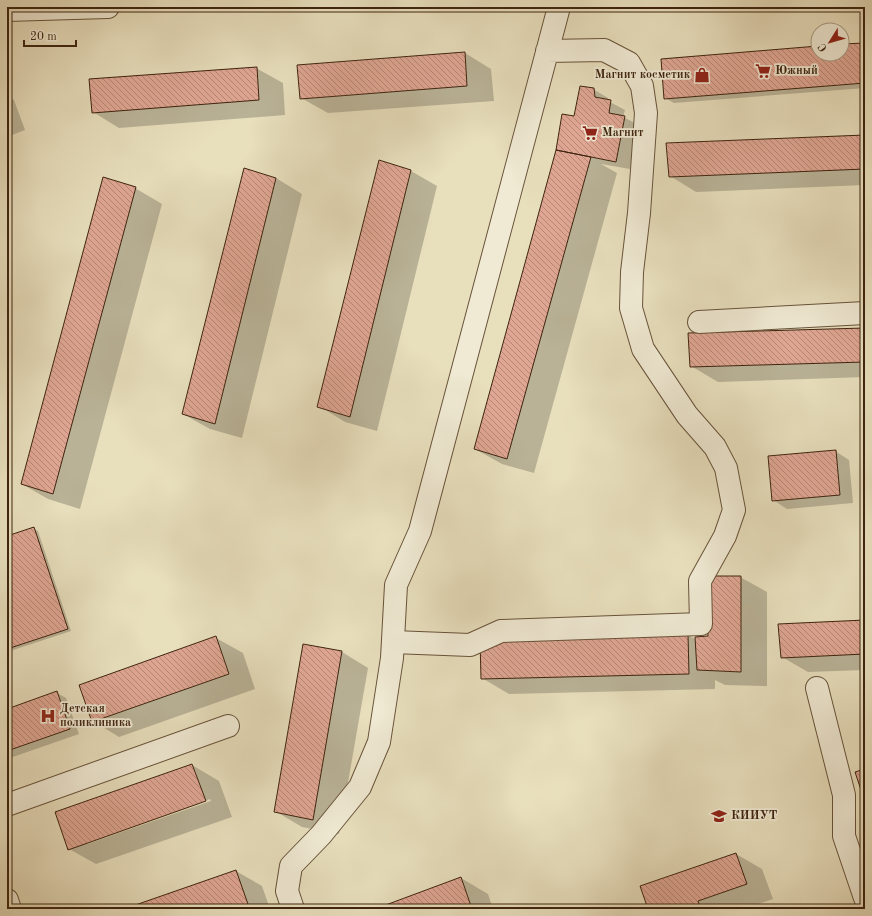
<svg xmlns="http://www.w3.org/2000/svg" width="872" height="916" viewBox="0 0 872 916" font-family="'Old Standard TT',serif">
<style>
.shadow{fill:#0003;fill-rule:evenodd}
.building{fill:url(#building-back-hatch);stroke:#3e240f}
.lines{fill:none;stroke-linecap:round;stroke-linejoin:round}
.minor-casing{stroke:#68533a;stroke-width:24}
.minor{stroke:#f0ead4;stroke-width:22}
.labels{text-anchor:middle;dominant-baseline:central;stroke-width:3.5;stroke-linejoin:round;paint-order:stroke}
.poi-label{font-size:12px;font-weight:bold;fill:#3e240f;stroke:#f0ead4;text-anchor:start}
</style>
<defs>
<pattern id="building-back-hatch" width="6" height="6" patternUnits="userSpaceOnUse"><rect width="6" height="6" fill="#dfa693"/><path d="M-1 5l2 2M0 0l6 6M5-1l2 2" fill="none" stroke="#b68776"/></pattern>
</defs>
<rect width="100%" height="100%" fill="#e8dfbd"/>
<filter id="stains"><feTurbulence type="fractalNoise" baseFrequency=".005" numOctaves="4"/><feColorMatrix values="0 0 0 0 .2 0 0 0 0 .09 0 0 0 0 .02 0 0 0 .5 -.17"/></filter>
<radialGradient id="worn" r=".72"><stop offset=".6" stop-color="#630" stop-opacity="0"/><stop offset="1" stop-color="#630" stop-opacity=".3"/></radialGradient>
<!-- shadow -->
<path class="shadow" d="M 865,44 L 865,88 L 674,103 L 665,98 L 818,47 L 818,54 L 842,54 L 842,45 Z
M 465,53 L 491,69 L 494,101 L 328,113 L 301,98 Z
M 256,68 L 283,83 L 285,115 L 119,128 L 93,112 Z
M 593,89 L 608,98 L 608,101 L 625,110 L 623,117 L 639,125 L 630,169 L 601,164 L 617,173 L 534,473 L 502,464 L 475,449 L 575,117 Z
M 7,96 L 14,100 L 25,130 L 7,137 Z
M 865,136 L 865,185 L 696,192 L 670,176 Z
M 379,162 L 411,171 L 437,186 L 377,431 L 345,422 L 319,406 Z
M 276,178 L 302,194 L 242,438 L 210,429 L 183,414 Z
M 135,188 L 162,204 L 80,509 L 48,499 L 22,484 Z
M 865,329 L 865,377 L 718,382 L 691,366 Z
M 835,451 L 849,460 L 853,503 L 787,509 L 773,500 Z
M 33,528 L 38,531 L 71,631 L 7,652 L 7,537 Z
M 740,577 L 767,592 L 767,686 L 725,685 L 715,680 L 715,689 L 509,694 L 482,678 L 688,635 L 697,640 L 709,637 Z
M 865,621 L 865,670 L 808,672 L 782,657 Z
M 216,638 L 243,653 L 255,689 L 119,737 L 93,721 Z
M 342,652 L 368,668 L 339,834 L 302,827 L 275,811 Z
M 57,693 L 66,698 L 79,734 L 7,759 L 7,710 Z
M 192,765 L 219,781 L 232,817 L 96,864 L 69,849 ZM 210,799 L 211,801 L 87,844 L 87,842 Z
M 736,854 L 762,869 L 773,899 L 744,909 L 649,909 Z
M 236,871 L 262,886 L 270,909 L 127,909 Z
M 461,878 L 488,894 L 493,909 L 385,909 Z"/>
<!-- building -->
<path class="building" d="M 865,43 L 865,83 L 664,99 L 661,59 L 818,46 L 818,54 L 842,54 L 842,44 Z
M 465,52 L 467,86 L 300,99 L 297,65 Z
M 257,67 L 259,100 L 92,113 L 89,79 Z
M 580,86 L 594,88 L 595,97 L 611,100 L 609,113 L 625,116 L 616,162 L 556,150 L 562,114 L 574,116 Z
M 865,135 L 865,169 L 669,177 L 666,143 Z
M 556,150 L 591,157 L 507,459 L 474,449 Z
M 379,160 L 411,170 L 350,417 L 317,407 Z
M 244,168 L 276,178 L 215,424 L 182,414 Z
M 103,177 L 136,187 L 53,494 L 21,484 Z
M 865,328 L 865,362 L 690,367 L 688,333 Z
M 836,450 L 840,495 L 772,501 L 768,456 Z
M 34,527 L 68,629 L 7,649 L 7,536 Z
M 706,576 L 741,576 L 741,672 L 697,670 L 695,637 L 708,636 Z
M 865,620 L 865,654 L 781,658 L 778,624 Z
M 688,634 L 689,674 L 481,679 L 480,639 Z
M 216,636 L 229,674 L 92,722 L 79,685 Z
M 303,644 L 342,651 L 313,820 L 274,812 Z
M 57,691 L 70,729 L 7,751 L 7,709 Z
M 192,764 L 206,801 L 68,850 L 55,812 Z
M 865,769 L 865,802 L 855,772 Z
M 736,853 L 747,884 L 698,901 L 701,909 L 648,909 L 640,886 Z
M 236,870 L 249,907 L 244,909 L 124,909 Z
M 461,877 L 472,909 L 384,909 L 383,906 Z"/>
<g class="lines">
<defs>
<path id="minor" d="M 7,10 L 108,7
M 699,322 L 865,313
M 393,642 L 470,645 L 501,631 L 701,624 L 700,581 L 725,536 L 734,510 L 726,468 L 715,447 L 687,415 L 643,349 L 631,308 L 632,272 L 639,213 L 646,113 L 642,86 L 629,63 L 604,50 L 547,51
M 817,688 L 844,795 L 844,836 L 865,898
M 7,805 L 228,726
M 7,900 L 10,909
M 293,909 L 287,891 L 291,866 L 321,835 L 360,787 L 379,742 L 392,658 L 396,585 L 420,531 L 559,7"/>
</defs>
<!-- minor casing -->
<use href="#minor" class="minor-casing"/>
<!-- minor -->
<use href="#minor" class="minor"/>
</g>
<!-- icons -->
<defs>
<symbol id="supermarket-bare" viewBox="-9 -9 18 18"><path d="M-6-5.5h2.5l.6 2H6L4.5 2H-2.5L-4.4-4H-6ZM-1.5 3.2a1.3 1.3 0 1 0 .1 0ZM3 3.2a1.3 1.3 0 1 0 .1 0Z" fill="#8f2418" stroke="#f0ead4" stroke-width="2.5" paint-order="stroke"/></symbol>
<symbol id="shop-bare" viewBox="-9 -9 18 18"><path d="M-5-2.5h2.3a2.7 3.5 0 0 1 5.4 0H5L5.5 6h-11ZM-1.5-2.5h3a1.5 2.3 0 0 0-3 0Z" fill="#8f2418" stroke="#f0ead4" stroke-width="2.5" paint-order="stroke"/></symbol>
<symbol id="hospital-bare" viewBox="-9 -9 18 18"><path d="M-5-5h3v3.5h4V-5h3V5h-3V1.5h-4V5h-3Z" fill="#8f2418" stroke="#f0ead4" stroke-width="2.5" paint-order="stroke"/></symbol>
<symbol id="university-bare" viewBox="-9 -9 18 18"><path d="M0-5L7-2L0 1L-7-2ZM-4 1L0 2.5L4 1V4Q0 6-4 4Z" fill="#8f2418" stroke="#f0ead4" stroke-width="2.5" paint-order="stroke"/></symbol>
</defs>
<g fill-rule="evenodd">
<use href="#supermarket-bare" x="752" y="60" width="22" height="22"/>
<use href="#shop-bare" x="691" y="64" width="22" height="22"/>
<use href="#supermarket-bare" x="579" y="122" width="22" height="22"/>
<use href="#hospital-bare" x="37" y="705" width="22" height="22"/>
<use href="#university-bare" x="708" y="805" width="22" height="22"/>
</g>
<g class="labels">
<!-- poi labels -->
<g class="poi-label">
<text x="775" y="71">Южный</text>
<text x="690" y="75" text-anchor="end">Магнит косметик</text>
<text x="602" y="133">Магнит</text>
<text x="60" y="709">Детская<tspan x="60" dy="14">поликлиника</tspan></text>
<text x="731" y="816">КИИУТ</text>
</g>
</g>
<!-- margin -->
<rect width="872" height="916" fill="none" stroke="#e8dfbd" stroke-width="24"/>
<rect x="8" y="8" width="856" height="900" fill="none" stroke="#3e240f" stroke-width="2"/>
<rect x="12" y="12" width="848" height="892" fill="none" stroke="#3e240f"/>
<!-- north arrow -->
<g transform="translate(830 42) rotate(233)"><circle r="19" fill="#f0ead4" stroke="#a99b85"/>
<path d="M0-3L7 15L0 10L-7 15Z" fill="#8f2418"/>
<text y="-6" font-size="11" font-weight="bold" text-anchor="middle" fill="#3e240f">С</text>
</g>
<!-- scale -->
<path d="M24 40v6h52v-6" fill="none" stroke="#3e240f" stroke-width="2"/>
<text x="30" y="40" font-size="12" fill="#3e240f" stroke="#f0ead4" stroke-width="3" paint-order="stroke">20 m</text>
<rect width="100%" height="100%" filter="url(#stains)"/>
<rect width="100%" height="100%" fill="url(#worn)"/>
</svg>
